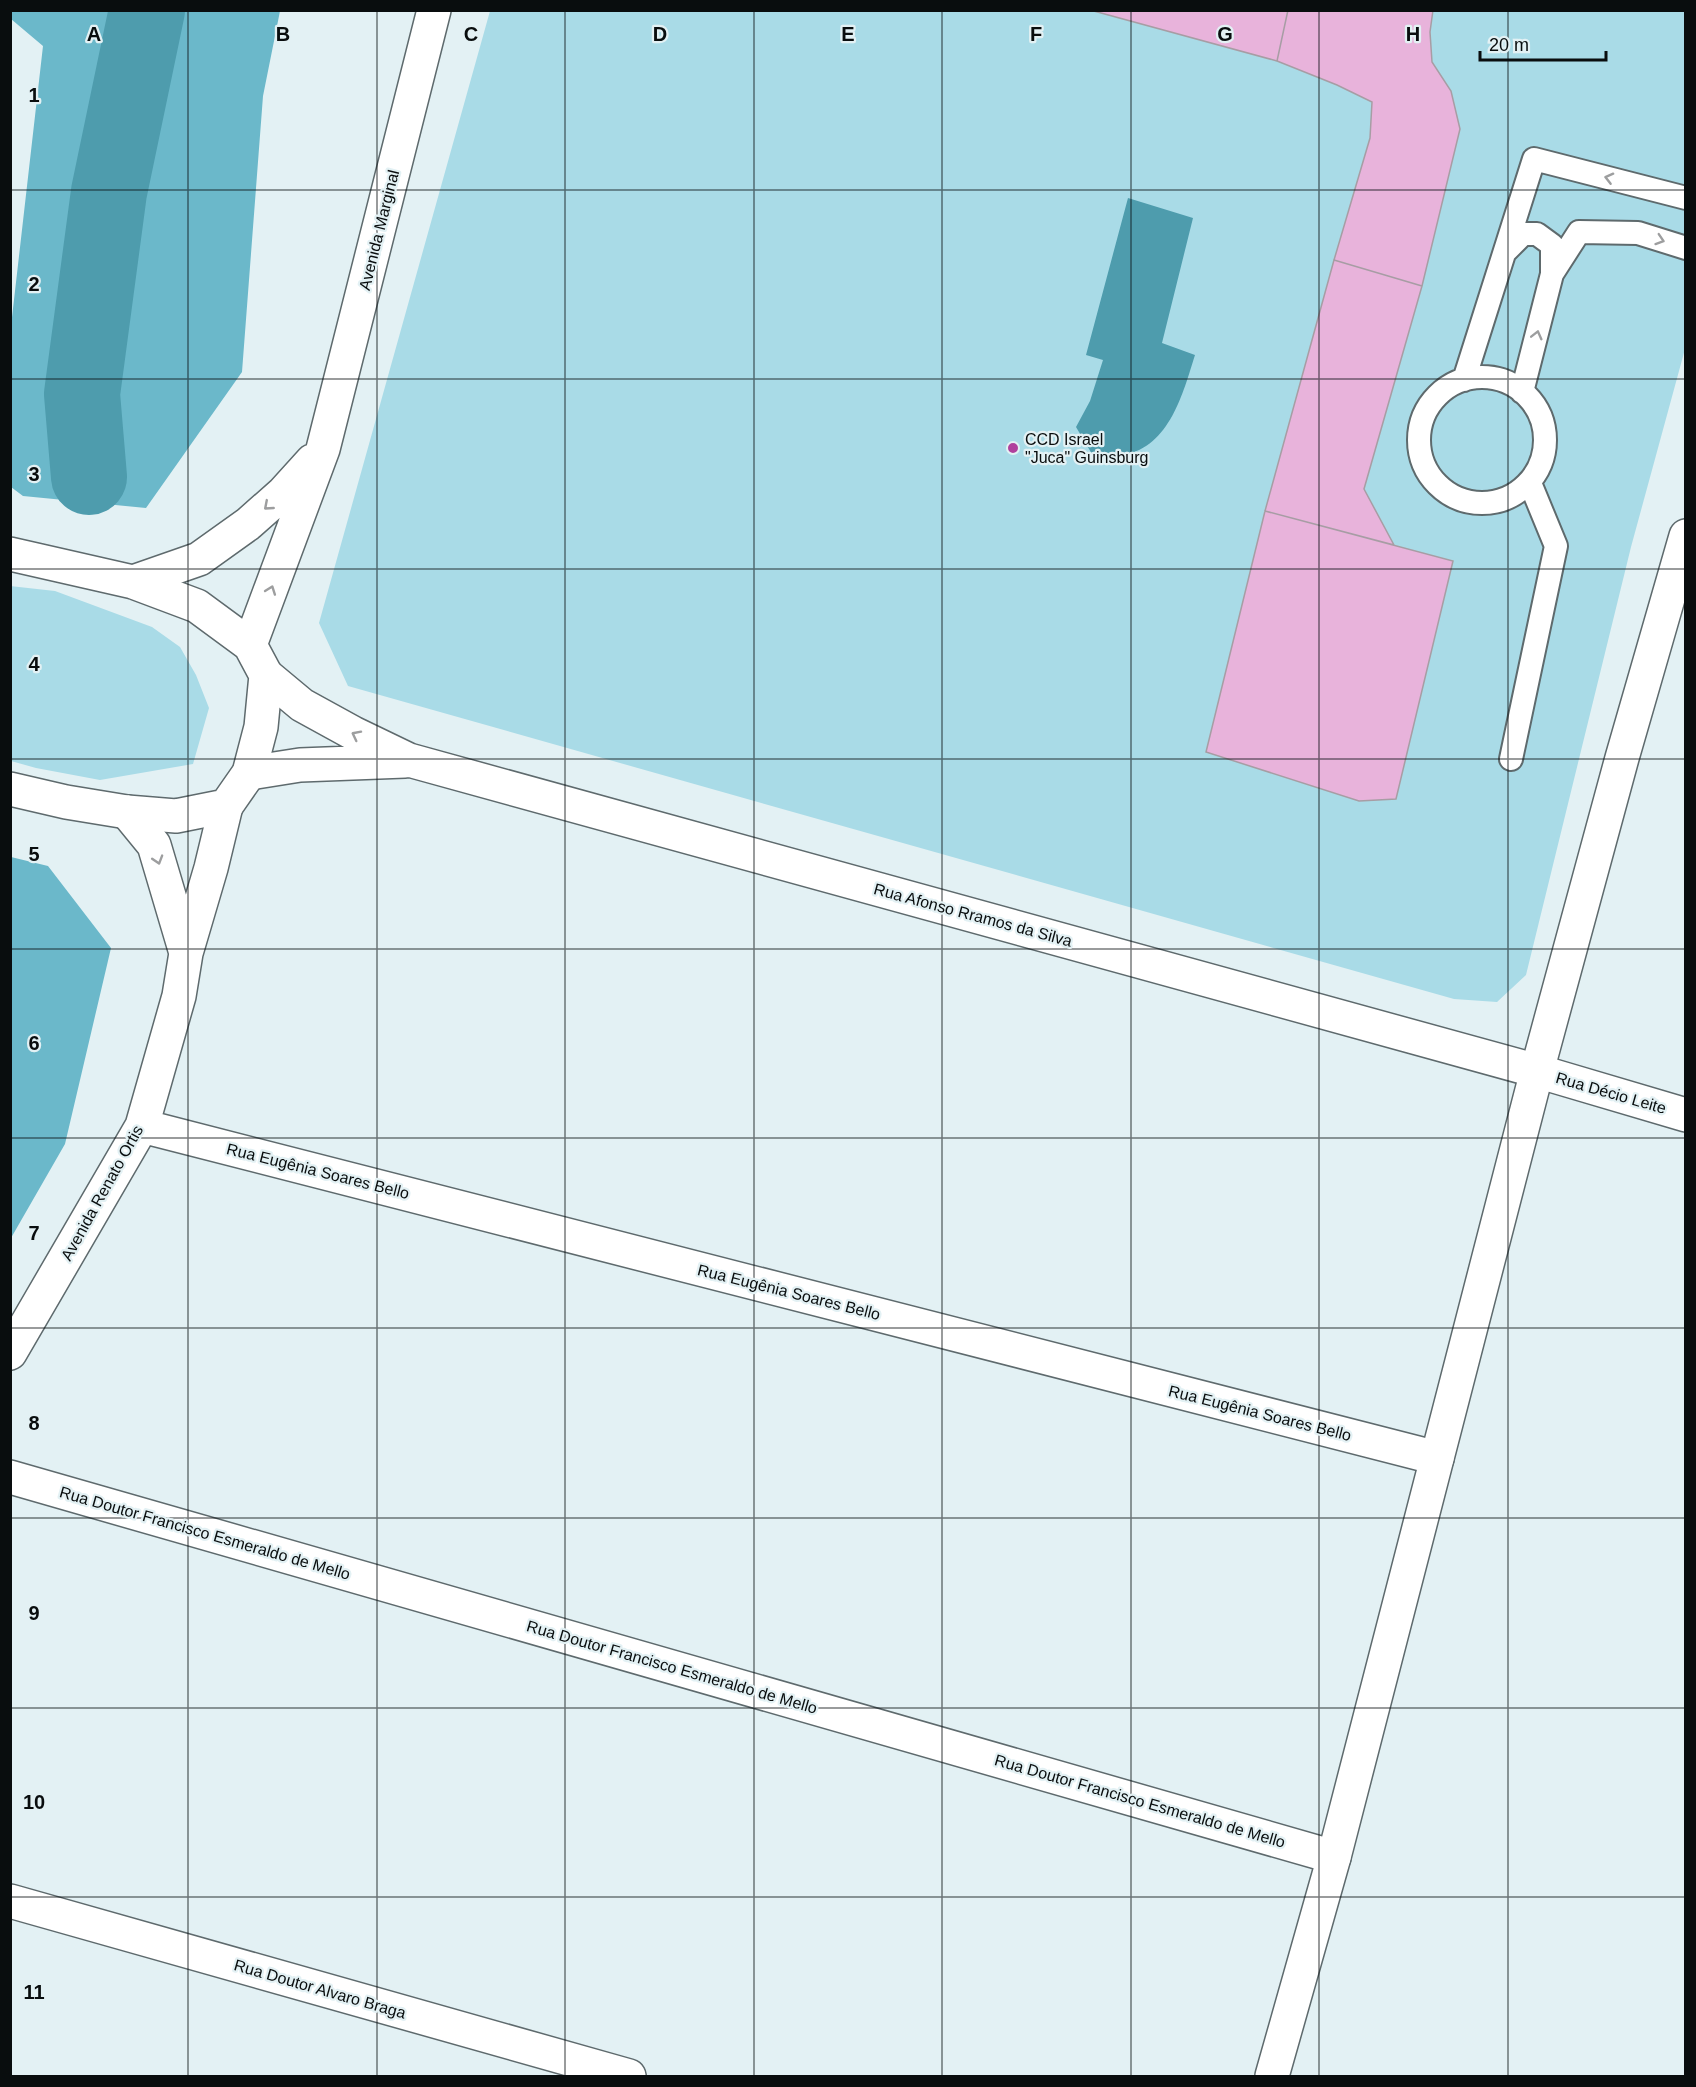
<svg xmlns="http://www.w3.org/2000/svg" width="1696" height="2087" viewBox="0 0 1696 2087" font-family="Helvetica,sans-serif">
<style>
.green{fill:#a9dbe7}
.forest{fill:#6bb8ca}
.water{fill:#4e9cad}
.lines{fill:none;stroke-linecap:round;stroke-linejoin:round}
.river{stroke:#4e9cad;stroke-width:76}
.building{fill:#e8b3db;stroke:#a79da4;stroke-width:1.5}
.lane-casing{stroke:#5e6a6d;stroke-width:26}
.street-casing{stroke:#5e6a6d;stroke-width:36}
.secondary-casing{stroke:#5e6a6d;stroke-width:36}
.lane{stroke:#fff;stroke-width:22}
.street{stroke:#fff;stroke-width:33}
.secondary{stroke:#fff;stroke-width:33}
.oneway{stroke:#9d9e9f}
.grid{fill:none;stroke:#090d0e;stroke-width:1.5;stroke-opacity:0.55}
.poi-dot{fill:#b0409d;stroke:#e3f1f4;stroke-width:2}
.labels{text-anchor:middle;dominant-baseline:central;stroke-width:4.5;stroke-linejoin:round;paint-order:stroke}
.street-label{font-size:16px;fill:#090d0e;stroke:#e3f1f4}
.poi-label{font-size:16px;fill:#090d0e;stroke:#e3f1f4;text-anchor:start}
.grid-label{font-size:20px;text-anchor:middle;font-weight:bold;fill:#090d0e;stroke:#e3f1f4;stroke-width:4.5;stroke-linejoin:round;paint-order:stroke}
</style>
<rect width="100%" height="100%" fill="#e3f1f4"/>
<!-- green -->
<path class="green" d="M 490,11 L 1685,11 L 1685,349 L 1631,547 L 1526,975 L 1497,1002 L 1454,999 L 348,686 L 319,623 Z
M 10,586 L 55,591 L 152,627 L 180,647 L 196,675 L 209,708 L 193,764 L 100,780 L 36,768 L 11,761 Z"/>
<!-- forest -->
<path class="forest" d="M 10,11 L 280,11 L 263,96 L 242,372 L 146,508 L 23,496 L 11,487 L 11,326 L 43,46 L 11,19 Z
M 11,857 L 48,866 L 111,948 L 65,1144 L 11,1238 Z"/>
<!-- water -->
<path class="water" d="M 1128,198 L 1193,218 L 1162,343 L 1195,355 C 1183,393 1170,446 1124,455 C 1115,457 1102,454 1092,454 L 1076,427 L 1090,401 L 1103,360 L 1086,355 Z"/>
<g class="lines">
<!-- river -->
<path class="river" d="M 89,477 L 82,394 L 109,192 L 147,10"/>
</g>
<!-- building -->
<path class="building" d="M 1090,10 L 1288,10 L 1277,61 Z
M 1288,10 L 1433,10 L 1430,32 L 1432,62 L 1451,91 L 1460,129 L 1422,286 L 1334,260 L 1370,138 L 1372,102 L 1337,85 L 1277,61 Z
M 1334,260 L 1422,286 L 1364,489 L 1394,545 L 1265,511 Z
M 1265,511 L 1453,561 L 1396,799 L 1359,801 L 1206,752 Z"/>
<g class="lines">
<defs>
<path id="lane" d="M 1506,251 L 1523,234 L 1537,234 L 1552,245 L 1552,274
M1419 440a63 63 0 1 1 126 0a63 63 0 1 1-126 0Z
M 1464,380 L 1534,159 L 1686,198
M 1522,392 L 1552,274 L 1579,232 L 1638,233 L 1686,248
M 1511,759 L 1556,546 L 1530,483"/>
<path id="street" d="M 266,675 L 302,705 L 353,733 L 409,760 L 1537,1071 L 1686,1115
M 249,773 L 300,765 L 405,761
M 127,812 L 154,845 L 186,953
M 142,1126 L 1437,1458
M 10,1353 L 142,1126 L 179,996 L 186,953 L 211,868 L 226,806
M 10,1477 L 1334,1857
M 10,1901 L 629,2076"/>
<path id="secondary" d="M 10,554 L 133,582 L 197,606 L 250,645 L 266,675 L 261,727 L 249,773 L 226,806 L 176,816 L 127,812 L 66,802 L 10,789
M 133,582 L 199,559 L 248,524 L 283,493 L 312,461
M 250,645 L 323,449 L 434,10
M 1272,2076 L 1334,1857 L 1537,1071 L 1622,758 L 1686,536"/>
</defs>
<!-- lane casing -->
<use href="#lane" class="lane-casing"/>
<!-- street casing -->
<use href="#street" class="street-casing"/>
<!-- secondary casing -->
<use href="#secondary" class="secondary-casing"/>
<!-- lane -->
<use href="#lane" class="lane"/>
<!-- street -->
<use href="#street" class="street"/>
<!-- secondary -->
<use href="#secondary" class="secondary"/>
</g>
<!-- one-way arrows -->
<defs><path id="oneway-chevron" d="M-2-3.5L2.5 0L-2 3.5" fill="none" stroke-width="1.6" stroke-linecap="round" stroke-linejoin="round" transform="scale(1.5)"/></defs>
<g class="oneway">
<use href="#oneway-chevron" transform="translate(1609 178) rotate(-166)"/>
<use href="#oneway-chevron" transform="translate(1660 240) rotate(18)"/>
<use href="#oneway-chevron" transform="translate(1537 335) rotate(-76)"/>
<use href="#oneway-chevron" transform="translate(268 506) rotate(139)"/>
<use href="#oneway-chevron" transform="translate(271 590) rotate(-70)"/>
<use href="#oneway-chevron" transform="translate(356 735) rotate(-153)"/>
<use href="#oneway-chevron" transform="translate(158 860) rotate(73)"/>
</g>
<!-- grid -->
<path class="grid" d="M 188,10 L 188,2076M 377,10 L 377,2076M 565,10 L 565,2076M 754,10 L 754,2076M 942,10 L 942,2076M 1131,10 L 1131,2076M 1319,10 L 1319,2076M 1508,10 L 1508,2076M 10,190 L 1686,190M 10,379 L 1686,379M 10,569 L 1686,569M 10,759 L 1686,759M 10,949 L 1686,949M 10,1138 L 1686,1138M 10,1328 L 1686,1328M 10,1518 L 1686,1518M 10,1708 L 1686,1708M 10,1897 L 1686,1897"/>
<!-- markers -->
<circle class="poi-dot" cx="1013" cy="448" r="6"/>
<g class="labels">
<!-- street labels -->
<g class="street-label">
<text transform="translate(379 230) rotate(-76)">Avenida Marginal</text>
<text transform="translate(973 915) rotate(15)">Rua Afonso Rramos da Silva</text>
<text transform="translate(1611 1093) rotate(16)">Rua Décio Leite</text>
<text transform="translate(318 1171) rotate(14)">Rua Eugênia Soares Bello</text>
<text transform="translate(102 1193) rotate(-61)">Avenida Renato Ortis</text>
<text transform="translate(789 1292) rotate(14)">Rua Eugênia Soares Bello</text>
<text transform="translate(1260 1413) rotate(14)">Rua Eugênia Soares Bello</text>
<text transform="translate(205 1533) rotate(16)">Rua Doutor Francisco Esmeraldo de Mello</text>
<text transform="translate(672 1667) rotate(16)">Rua Doutor Francisco Esmeraldo de Mello</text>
<text transform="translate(1140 1801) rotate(16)">Rua Doutor Francisco Esmeraldo de Mello</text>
<text transform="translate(320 1989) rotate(16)">Rua Doutor Alvaro Braga</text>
</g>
<!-- poi labels -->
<g class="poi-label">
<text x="1025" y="439">CCD Israel<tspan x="1025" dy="18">"Juca" Guinsburg</tspan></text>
</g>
</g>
<g class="grid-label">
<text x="94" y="41">A</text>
<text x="283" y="41">B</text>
<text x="471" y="41">C</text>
<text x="660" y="41">D</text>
<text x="848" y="41">E</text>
<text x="1036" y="41">F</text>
<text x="1225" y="41">G</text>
<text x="1413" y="41">H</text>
<text x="34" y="102">1</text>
<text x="34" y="291">2</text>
<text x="34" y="481">3</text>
<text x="34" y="671">4</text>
<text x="34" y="861">5</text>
<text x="34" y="1050">6</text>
<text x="34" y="1240">7</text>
<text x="34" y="1430">8</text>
<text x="34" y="1620">9</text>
<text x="34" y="1809">10</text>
<text x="34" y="1999">11</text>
</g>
<!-- border -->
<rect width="1696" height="2087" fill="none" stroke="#090d0e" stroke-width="24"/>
<!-- scale -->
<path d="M1480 51v9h126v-9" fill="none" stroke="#090d0e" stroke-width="3"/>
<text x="1489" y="51" font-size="18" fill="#090d0e" stroke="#e3f1f4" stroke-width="4.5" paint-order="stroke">20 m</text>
</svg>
